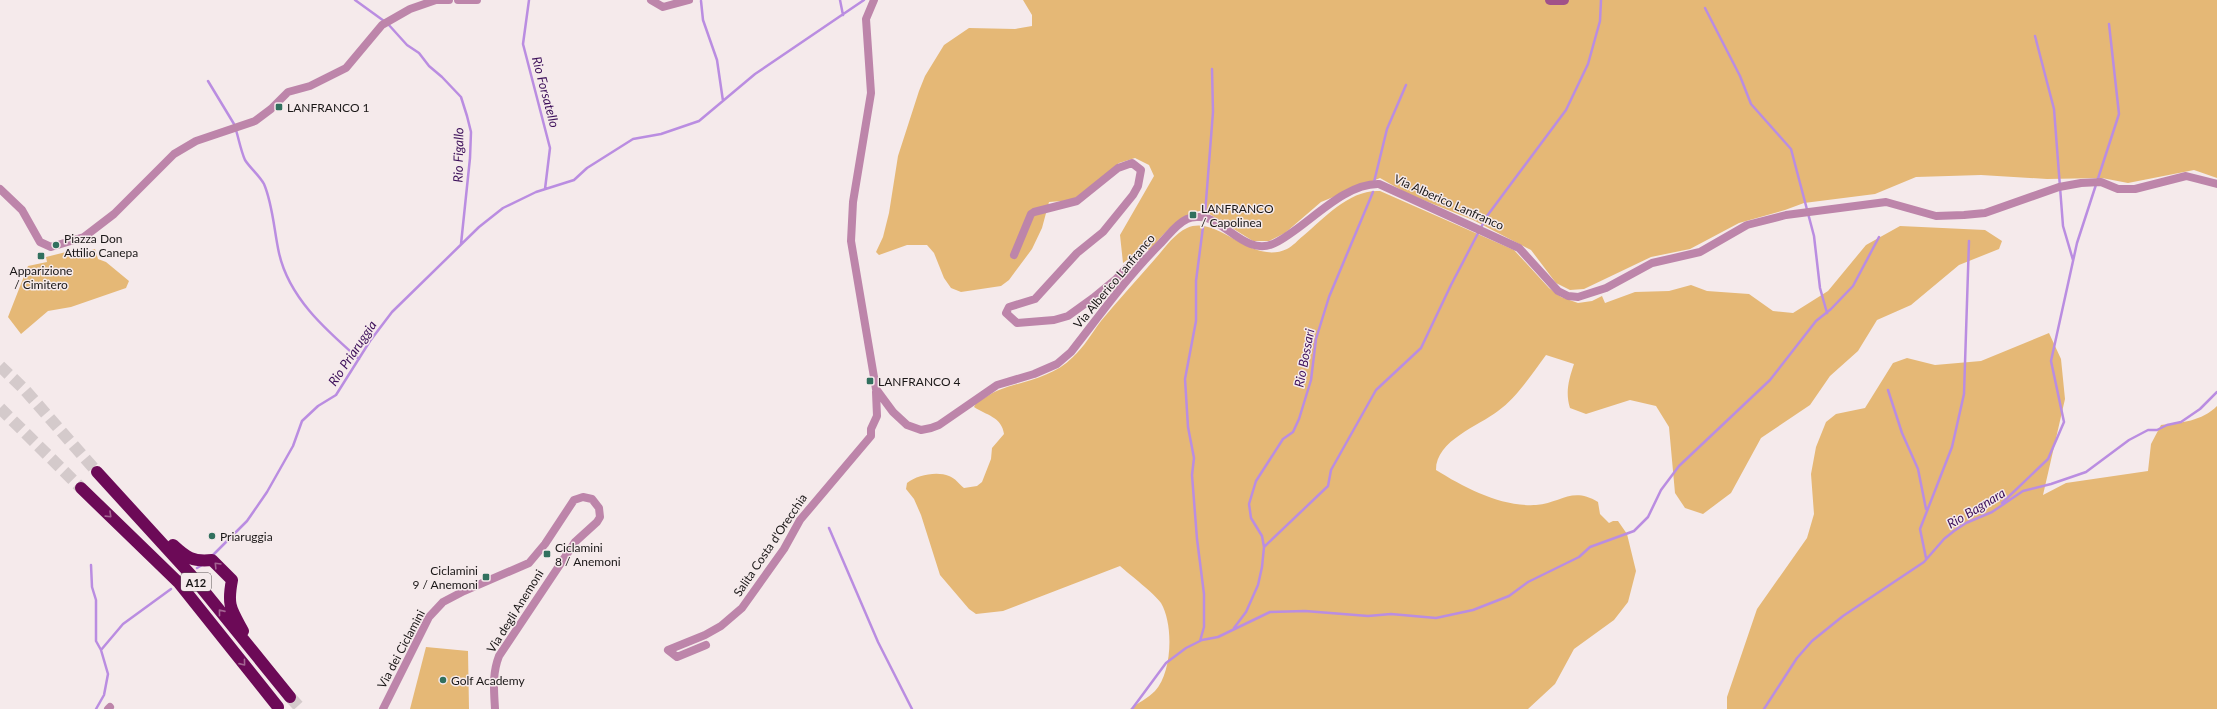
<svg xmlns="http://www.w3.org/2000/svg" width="2217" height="709" viewBox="0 0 2217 709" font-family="Lato,sans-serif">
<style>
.green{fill:#e5b876}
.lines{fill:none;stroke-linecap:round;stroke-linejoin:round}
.stream{stroke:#ba8de1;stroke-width:2.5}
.highway-tunnel{stroke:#d4cacb;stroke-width:12;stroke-dasharray:12 6;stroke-linecap:butt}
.street{stroke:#bd85aa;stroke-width:8}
.secondary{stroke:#a15189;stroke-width:10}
.highway{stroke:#6c0a57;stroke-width:12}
.oneway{stroke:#a36492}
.poi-dot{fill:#31705e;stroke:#f5eaeb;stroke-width:1.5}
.labels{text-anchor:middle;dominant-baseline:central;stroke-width:3;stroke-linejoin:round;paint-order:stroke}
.shield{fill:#f5eaeb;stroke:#5c5657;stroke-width:1}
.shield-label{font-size:11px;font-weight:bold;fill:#1a1717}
.poi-label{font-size:12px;fill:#1a1717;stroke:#f5eaeb;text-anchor:start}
.street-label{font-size:12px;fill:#1a1717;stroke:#f5eaeb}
.water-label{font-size:13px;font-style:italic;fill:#3d105a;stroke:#f5eaeb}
</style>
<rect width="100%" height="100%" fill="#f5eaeb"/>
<!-- green -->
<path class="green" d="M 1023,0 L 2217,0 L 2217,178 L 2194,170 L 2128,183 L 2102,178 L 2047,179 L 1981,175 L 1916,177 L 1875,194 L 1804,203 L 1785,210 L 1739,223 L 1690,249 L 1651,257 L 1584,289 L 1570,290 L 1556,283 L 1531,250 L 1473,220 L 1408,194 L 1380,178 L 1321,202 L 1285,233 L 1269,241 L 1253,241 L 1203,210 C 1178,216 1166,231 1150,250 L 1142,249 L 1123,263 L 1120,235 L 1154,176 L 1149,165 L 1135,158 L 1119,163 L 1087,193 L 1075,200 L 1049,202 L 1042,228 L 1032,249 L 1009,280 L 1001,286 L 961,292 L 951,288 L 944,278 L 934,253 L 927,245 L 907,245 L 879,255 L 876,252 L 883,237 L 889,213 L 898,156 L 919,91 L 925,76 L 944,45 L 969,28 L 1015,29 L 1032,26 L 1032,15 Z
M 1380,191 L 1514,250 L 1549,288 L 1561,297 L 1578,303 L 1592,301 L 1602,296 L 1605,303 L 1635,292 L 1669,291 L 1691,285 L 1707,291 L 1749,294 L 1773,311 L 1793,313 L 1828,291 L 1866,245 L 1900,226 L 1985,230 L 2002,241 L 1999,249 L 1959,265 L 1911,305 L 1877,320 L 1858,351 L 1830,376 L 1810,405 L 1761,438 L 1731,493 L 1703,514 L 1685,508 L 1675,493 L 1669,427 L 1656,406 L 1630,400 L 1586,414 L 1570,408 C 1565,392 1569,379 1574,364 L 1546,355 C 1532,374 1517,397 1498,411 C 1479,426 1436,440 1436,470 C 1465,488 1501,507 1536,505 C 1561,503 1572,486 1598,502 L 1600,514 L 1609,523 L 1613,521 L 1618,521 L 1627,534 L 1636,571 L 1628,602 L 1614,620 L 1574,649 L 1555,684 L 1528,709 L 1130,709 C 1138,703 1148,698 1155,691 C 1172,673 1174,625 1161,603 C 1154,593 1130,575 1120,566 L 1003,611 L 976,614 L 969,609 L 940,575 L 921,515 L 914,499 L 906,489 L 907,483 C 917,475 937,471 949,476 C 955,478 959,484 964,488 L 977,486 L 982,482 L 991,459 L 992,448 L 1004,434 C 1002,417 986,415 974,407 L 976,403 C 983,399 991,393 999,390 C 1026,380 1052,378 1073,357 C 1084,347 1092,333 1101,321 C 1118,300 1137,280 1155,259 C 1164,249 1174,234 1187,228 C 1218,214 1251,266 1287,249 C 1293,246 1298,240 1303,236 C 1324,218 1350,189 1380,191 Z
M 95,249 L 98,259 L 106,262 L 129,281 L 126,288 L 71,307 L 48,311 L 21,334 L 8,317 L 28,266 L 47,262 L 46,257 L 74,250 L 76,254 Z
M 2049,333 L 2061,359 L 2065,399 L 2043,495 L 2066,483 L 2148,471 L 2151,444 L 2161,425 C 2181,423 2202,421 2217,406 L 2217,709 L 1727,709 L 1727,697 L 1757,609 L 1807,538 L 1814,514 L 1811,474 L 1816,447 L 1826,422 L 1836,414 L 1865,408 L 1893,363 L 1907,358 L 1935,365 L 1981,361 Z
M 426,647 L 468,651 L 469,709 L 410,709 Z"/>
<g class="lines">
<!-- stream -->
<path class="stream" d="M 355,0 L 384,21
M 529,0 L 523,44 L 550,148 L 545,189
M 840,0 L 843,15
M 701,1 L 703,20 L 717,60 L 723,101
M 1705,8 L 1740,76 L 1751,104 L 1791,149 L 1814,236 L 1820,288 L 1827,313
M 388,24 L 407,45 L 419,53 L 429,66 L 442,77 L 461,97 L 467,116 L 471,132 L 470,158 L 461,244
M 2035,36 L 2054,109 L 2063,226 L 2073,260
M 208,81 L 234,124
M 236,130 C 239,140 241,151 245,160 C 250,168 259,175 264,184 C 273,205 274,231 279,253 C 289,298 326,330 359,359
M 1374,182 L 1387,129 L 1406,85
M 1205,214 L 1213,112 L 1212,69
M 1888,390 L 1902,433 L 1918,469 L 1926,509
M 2002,503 L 2048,459 L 2064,422 L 2051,361 L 2077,243 L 2119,114 L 2109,24
M 829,528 L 878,642 L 912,709
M 1264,547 L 1328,486 L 1331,470 L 1376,390 L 1421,348 L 1451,285 L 1487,216 L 1566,110 L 1588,64 L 1600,21 L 1601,0
M 212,556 L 247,521 L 267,492 L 293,446 L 302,421 L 318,406 L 336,395 L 370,341 L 392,312 L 479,227 L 503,208 L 536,192 L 574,180 L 587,168 L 633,139 L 661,134 L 699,121 L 755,74 L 864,0
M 1926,558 L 1920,529 L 1952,447 L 1964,394 L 1969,241
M 91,565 L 92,587 L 96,600 L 96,641 L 101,650 L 108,674 L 104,695 L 96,709
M 197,568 L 202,565
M 1234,628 L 1246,612 L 1258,585 L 1262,567 L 1264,547 L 1262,536 L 1251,518 L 1249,504 L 1256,481 L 1283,439 L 1293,432 L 1299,419 L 1311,380 L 1316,339 L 1329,297 L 1373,192
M 1200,641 L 1204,627 L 1204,594 L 1197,539 L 1192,475 L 1194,458 L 1188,427 L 1185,379 L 1196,321 L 1196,281 L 1203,227
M 101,650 L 123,624 L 171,589
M 1132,709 L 1166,663 L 1186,648 L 1202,640 L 1218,637 L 1270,612 L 1305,611 L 1368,616 L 1391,614 L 1436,618 L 1473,610 L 1509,596 L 1528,582 L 1579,557 L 1590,547 L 1634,531 L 1648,517 L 1661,490 L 1679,466 L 1770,380 L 1816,321 L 1831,309 L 1853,286 L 1879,237
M 1764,709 L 1797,658 L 1812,641 L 1843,616 L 1924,562 L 1944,539 L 1954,531 L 1966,523 L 1992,512 L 2023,491 L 2051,484 L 2086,472 L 2129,440 L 2148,430 L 2157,430 L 2167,425 L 2181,422 L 2200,409 L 2217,392"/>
<!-- highway-tunnel -->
<path class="highway-tunnel" d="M 0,366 L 24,389 L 97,472
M 0,408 L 81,488
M 290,697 L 301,709"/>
<!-- street -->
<path class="street" d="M 458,0 L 477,0
M 651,0 L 663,7 L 689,0
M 874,0 L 866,19 L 871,93 L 853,202 L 851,241 L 876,389 L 893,412 L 907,425 L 921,430 L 931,428 L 939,425 L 997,385 L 1034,374 L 1057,364 L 1071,352 C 1100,315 1127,277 1160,244 C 1168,236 1176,224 1187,219 C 1192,217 1201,216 1207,218 C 1229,226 1249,256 1275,243 C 1306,228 1342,183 1379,184 L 1519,248 L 1558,291 L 1568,296 L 1578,297 L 1606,288 L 1652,263 L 1700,252 L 1747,225 L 1786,215 L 1886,202 L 1936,216 L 1964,215 L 1985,213 L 2059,187 L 2081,183 L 2101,182 L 2118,189 L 2135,189 L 2186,176 L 2217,184
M 0,189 L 22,210 L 40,242 L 51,247 L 84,237 L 114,214 L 174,154 L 196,141 L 255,121 L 271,109 L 288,92 L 310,86 L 346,68 L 382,25 L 410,9 L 436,0 L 449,0
M 1014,255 L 1031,214 L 1034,212 L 1077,201 L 1118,168 L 1132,163 L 1141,170 L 1138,186 L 1133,195 L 1103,232 L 1077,253 L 1035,299 L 1009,307 L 1006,313 L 1017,323 L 1054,320 L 1068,316 L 1093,298 L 1116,279 L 1135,259 L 1140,257 L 1144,260
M 706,645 L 677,657 L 668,650 L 705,635 L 721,626 L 742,608 L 784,549 L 800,520 L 871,436 L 871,429 L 877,416 L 876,392
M 108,709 L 110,707
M 383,709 L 429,617 L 443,602 L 464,591 L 529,563 L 545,544 L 574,500 L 583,497 L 592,499 L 599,508 L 600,517 L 597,522 L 575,542 L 499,656 C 492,674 494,690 495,709"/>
<!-- secondary -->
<path class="secondary" d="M 1550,0 L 1564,0"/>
<!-- highway -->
<path class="highway" d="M 97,472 L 191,575 L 290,697
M 81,488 L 179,583 L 278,707
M 173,545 C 187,558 193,562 212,560 L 232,580 C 227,606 231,609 243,631"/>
</g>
<!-- one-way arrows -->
<defs><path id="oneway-chevron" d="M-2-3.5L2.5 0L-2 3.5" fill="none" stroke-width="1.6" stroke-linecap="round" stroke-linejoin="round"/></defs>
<g class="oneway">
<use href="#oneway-chevron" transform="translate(109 515) rotate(44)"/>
<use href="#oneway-chevron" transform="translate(217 565) rotate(-134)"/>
<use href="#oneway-chevron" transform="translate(221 612) rotate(-129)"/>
<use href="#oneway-chevron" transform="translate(243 663) rotate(51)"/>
</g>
<!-- markers -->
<g class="poi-dot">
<rect x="275" y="103" width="8" height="8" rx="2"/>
<rect x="1189" y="211" width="8" height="8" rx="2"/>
<circle cx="56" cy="245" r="4"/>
<rect x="37" y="252" width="8" height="8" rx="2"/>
<rect x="866" y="377" width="8" height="8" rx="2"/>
<circle cx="212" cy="536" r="4"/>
<rect x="543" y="550" width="8" height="8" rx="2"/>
<rect x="482" y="573" width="8" height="8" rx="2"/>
<circle cx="443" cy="680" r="4"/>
</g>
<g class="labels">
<!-- shield labels -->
<rect class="shield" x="181" y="573" width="30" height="18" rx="3"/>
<g class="shield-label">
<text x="196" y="582">A12</text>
</g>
<!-- poi labels -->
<g class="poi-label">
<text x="287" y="107">LANFRANCO 1</text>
<text x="1201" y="208">LANFRANCO<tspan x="1201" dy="14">/ Capolinea</tspan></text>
<text x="64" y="238">Piazza Don<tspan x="64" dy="14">Attilio Canepa</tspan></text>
<text x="41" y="270" text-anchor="middle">Apparizione<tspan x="41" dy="14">/ Cimitero</tspan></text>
<text x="878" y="381">LANFRANCO 4</text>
<text x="220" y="536">Priaruggia</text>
<text x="555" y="547">Ciclamini<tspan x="555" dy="14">8 / Anemoni</tspan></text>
<text x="478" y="570" text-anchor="end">Ciclamini<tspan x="478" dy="14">9 / Anemoni</tspan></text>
<text x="451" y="680">Golf Academy</text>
</g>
<!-- street labels -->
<g class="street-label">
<text transform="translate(1449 202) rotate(24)">Via Alberico Lanfranco</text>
<text transform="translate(1114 281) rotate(-50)">Via Alberico Lanfranco</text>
<text transform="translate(770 545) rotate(-56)">Salita Costa d'Orecchia</text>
<text transform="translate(515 611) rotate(-58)">Via degli Anemoni</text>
<text transform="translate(401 649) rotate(-62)">Via dei Ciclamini</text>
</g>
<!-- water labels -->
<g class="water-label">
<text transform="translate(546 92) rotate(75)">Rio Forsatello</text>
<text transform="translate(458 155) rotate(-89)">Rio Figallo</text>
<text transform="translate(352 353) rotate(-56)">Rio Priaruggia</text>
<text transform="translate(1304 358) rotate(-79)">Rio Bossari</text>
<text transform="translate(1976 508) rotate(-31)">Rio Bagnara</text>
</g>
</g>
</svg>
